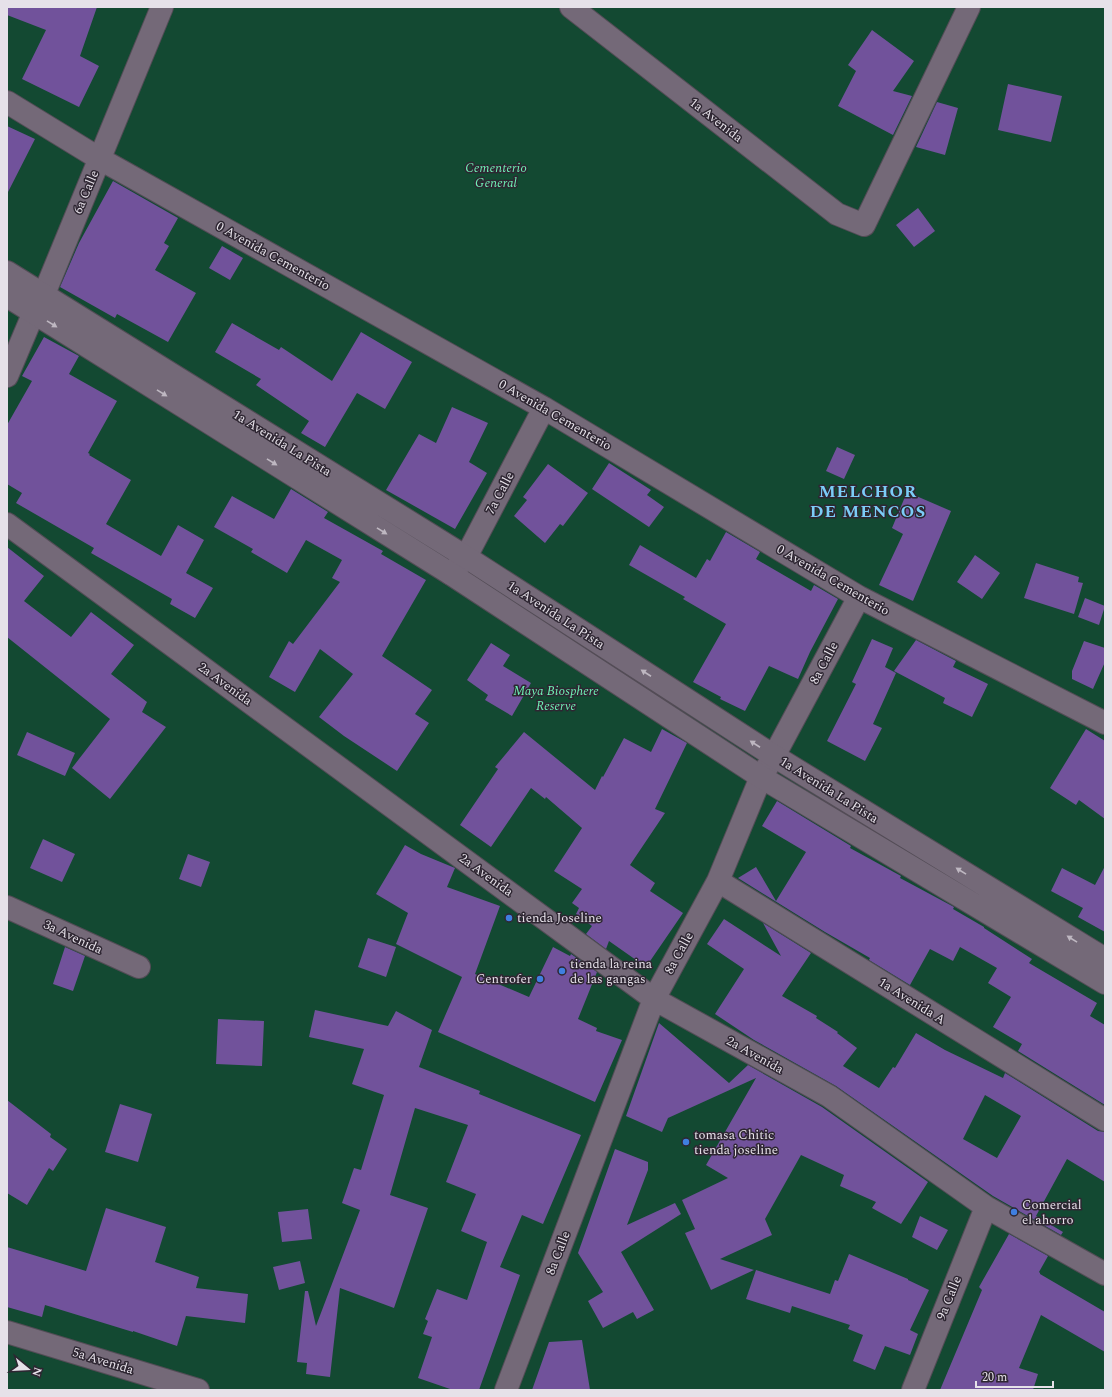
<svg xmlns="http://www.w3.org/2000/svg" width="1112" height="1397" viewBox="0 0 1112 1397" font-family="Spectral,serif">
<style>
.green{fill:#134932}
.building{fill:#71529b;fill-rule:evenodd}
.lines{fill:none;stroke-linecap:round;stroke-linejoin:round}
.minor-casing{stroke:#534c56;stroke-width:24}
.tertiary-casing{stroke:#534c56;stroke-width:24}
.minor{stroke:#746978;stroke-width:22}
.tertiary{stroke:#746978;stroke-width:22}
.oneway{fill:#beb7c1}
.shop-dot{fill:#3f7fe0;stroke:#2e2632;stroke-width:1.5}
.labels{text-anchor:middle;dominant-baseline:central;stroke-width:3;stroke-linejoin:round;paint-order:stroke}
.street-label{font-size:13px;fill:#e6e1e9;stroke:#2e2632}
.park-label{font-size:13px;font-style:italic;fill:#6ef1b4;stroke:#2e2632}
.poi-label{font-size:13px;fill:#e6e1e9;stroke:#2e2632;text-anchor:start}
.district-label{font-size:17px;font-weight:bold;letter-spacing:1px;fill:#7bccf7;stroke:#2e2632}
</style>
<rect width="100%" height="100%" fill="#39303c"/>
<!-- green -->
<path class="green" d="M 7,7 L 1105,7 L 1105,1390 L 7,1390 Z"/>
<!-- building -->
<path class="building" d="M 7,7 L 97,7 L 80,56 L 99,66 L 79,107 L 22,79 L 46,30 L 7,15 Z
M 872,30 L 914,61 L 893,91 L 912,96 L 893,135 L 838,106 L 856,71 L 848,65 Z
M 1008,84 L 1062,96 L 1051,142 L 998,130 Z
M 937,102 L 958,108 L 945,155 L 916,147 Z
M 7,126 L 35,139 L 7,194 Z
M 113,181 L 178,218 L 164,243 L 169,246 L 155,270 L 196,293 L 168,342 L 117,314 L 115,318 L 60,287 L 79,243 Z
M 918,208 L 935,231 L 914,247 L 896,225 Z
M 222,246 L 243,258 L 230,280 L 209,268 Z
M 232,323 L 279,350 L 281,347 L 332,381 L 361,332 L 412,362 L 385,409 L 357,393 L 325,447 L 301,433 L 309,421 L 256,385 L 261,379 L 215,352 Z
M 44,337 L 79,356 L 69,374 L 117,401 L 88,453 L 90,454 L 89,455 L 131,480 L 106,524 L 161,556 L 178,525 L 204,540 L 186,573 L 213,588 L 195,618 L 170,604 L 172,599 L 91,553 L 94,548 L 16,503 L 22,493 L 7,484 L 7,425 L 32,381 L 22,376 Z
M 452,407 L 488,423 L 469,462 L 487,473 L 455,529 L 386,490 L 419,434 L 436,443 Z
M 837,447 L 855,455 L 844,479 L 826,471 Z
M 609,463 L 651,490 L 647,495 L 664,507 L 649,527 L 592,489 Z
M 548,464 L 588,493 L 563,526 L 560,524 L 545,543 L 514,516 L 527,500 L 523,497 Z
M 291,489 L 328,512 L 324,518 L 383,551 L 381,554 L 426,580 L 382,656 L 432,690 L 415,714 L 429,723 L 397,771 L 344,736 L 319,717 L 353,674 L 320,649 L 295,692 L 269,677 L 289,641 L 293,644 L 340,582 L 332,578 L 342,560 L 306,540 L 287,573 L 251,552 L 253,549 L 214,527 L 232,496 L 274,519 Z
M 907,492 L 951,511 L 913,601 L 879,585 L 903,534 L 892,528 Z
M 726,532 L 760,552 L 756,559 L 811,591 L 814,585 L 838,599 L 810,652 L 798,679 L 769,666 L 745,711 L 720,699 L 721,697 L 693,682 L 726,624 L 683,599 L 685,597 L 629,565 L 640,545 L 696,578 L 707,559 L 710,561 Z
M 7,547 L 44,576 L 24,601 L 71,637 L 91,612 L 134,645 L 111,674 L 147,702 L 142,712 L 166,727 L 110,799 L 72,768 L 110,719 L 7,637 Z
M 975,555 L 1000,573 L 982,599 L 957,582 Z
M 1036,563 L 1079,577 L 1078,582 L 1083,583 L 1074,614 L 1024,598 Z
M 1085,598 L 1105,606 L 1099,625 L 1078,617 Z
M 872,639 L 893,648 L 885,667 L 896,673 L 873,724 L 882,728 L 865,761 L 827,741 L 856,684 L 852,682 Z
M 916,640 L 956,661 L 953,667 L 988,684 L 972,717 L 943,703 L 945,698 L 894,671 Z
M 1084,641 L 1105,648 L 1105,662 L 1093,689 L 1072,679 L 1072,671 Z
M 491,643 L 510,655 L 503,666 L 531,683 L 512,716 L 485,700 L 488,695 L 467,680 Z
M 662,729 L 687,743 L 655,809 L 665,813 L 630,865 L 655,883 L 650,891 L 683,913 L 646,967 L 609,941 L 606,949 L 586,934 L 592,926 L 576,914 L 579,908 L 572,903 L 582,889 L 554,871 L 582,828 L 546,797 L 545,799 L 531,788 L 491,847 L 460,825 L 498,769 L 495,767 L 524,732 L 595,790 L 602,776 L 603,777 L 624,738 L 651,752 Z
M 1086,729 L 1105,741 L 1105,819 L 1079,800 L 1076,805 L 1050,788 Z
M 27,732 L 75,753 L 65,776 L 17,755 Z
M 777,801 L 851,846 L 850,848 L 901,876 L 900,878 L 954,907 L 953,909 L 984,927 L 984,928 L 1032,959 L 1029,963 L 1097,1003 L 1090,1016 L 1105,1025 L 1105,1105 L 1018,1051 L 1022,1044 L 993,1027 L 1011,997 L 988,983 L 997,968 L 960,947 L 953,961 L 930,949 L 910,985 L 869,960 L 870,958 L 825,932 L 738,878 L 756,867 L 776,901 L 806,852 L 762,826 Z
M 43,839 L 75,854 L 62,882 L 30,868 Z
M 405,845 L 421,854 L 455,868 L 447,887 L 500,906 L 475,974 L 529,997 L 553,947 L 570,956 L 571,954 L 597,972 L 578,1019 L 597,1028 L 596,1031 L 622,1040 L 595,1102 L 438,1032 L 462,977 L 396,944 L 408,913 L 376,894 Z
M 188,854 L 210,862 L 201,887 L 179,879 Z
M 1105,866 L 1105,932 L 1078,917 L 1083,908 L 1051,891 L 1062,868 L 1095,885 Z
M 724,919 L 781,956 L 763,923 L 811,953 L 782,996 L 817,1016 L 816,1018 L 838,1032 L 837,1033 L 857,1048 L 843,1066 L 879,1088 L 893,1067 L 895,1068 L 916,1033 L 945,1050 L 1003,1078 L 1005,1073 L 1098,1131 L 1105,1132 L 1105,1182 L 1067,1159 L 1036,1216 L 1063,1232 L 1061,1235 L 993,1196 L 836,1086 L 754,1040 L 715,1014 L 744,969 L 707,944 ZM 985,1095 L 1021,1116 L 997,1158 L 963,1139 Z
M 368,938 L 396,947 L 386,977 L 358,967 Z
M 65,947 L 85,956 L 73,991 L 53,984 Z
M 315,1010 L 388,1026 L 396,1011 L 432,1030 L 419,1067 L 480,1091 L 479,1094 L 581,1135 L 543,1224 L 522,1215 L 500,1267 L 520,1275 L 479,1390 L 453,1390 L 418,1378 L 432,1337 L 423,1334 L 428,1321 L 425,1319 L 437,1289 L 467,1300 L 487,1242 L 461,1231 L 476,1194 L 446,1182 L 468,1125 L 415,1108 L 390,1195 L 428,1208 L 394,1308 L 340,1288 L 330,1377 L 306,1374 L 307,1363 L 297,1362 L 305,1291 L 308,1291 L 316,1326 L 360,1210 L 342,1203 L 354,1168 L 361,1170 L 384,1095 L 352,1084 L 364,1049 L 309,1037 Z
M 218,1019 L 264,1021 L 262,1066 L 216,1064 Z
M 659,1023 L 729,1083 L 748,1065 L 822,1107 L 928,1182 L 901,1224 L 872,1208 L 876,1202 L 840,1186 L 844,1175 L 801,1155 L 765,1219 L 772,1235 L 720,1259 L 754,1270 L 711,1290 L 685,1233 L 695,1229 L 682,1200 L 728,1178 L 706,1165 L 756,1078 L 668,1118 L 662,1132 L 626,1116 Z
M 7,1100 L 51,1134 L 50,1137 L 67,1149 L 53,1171 L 49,1168 L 27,1205 L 7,1193 Z
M 120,1104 L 152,1114 L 138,1162 L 105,1152 Z
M 615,1149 L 648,1162 L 648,1170 L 627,1225 L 675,1203 L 681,1214 L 621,1252 L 654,1310 L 637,1319 L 633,1312 L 603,1328 L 588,1301 L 603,1292 L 578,1253 Z
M 106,1208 L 166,1227 L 155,1262 L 199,1277 L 196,1288 L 248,1294 L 245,1323 L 186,1316 L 177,1346 L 133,1331 L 133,1332 L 45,1305 L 42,1317 L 7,1307 L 7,1247 L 86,1271 Z
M 308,1209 L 312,1239 L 282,1242 L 278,1212 Z
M 920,1216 L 948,1230 L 937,1250 L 912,1237 Z
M 1009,1234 L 1048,1256 L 1039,1272 L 1040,1273 L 1040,1274 L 1105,1312 L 1105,1352 L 1041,1315 L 1019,1368 L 1038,1374 L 1033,1390 L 940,1390 L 982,1290 L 979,1287 Z
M 849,1254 L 908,1279 L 908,1280 L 929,1290 L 910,1330 L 918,1334 L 910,1355 L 885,1346 L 875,1370 L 853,1361 L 863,1335 L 848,1329 L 850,1325 L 792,1306 L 790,1313 L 746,1299 L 756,1270 L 830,1294 L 835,1280 L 838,1281 Z
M 300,1261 L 305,1283 L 279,1290 L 273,1267 Z
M 582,1340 L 590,1390 L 532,1390 L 549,1342 Z"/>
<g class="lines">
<defs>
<path id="minor" d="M 571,7 L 837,214 L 864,225 L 969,7
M 7,102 L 100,159 L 544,408 L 859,597 L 1105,723
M 7,376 L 34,312 L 44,294 L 162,7
M 7,524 L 654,999 L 829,1096 L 986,1207 L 1105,1274
M 451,574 L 466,557 L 544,408
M 718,881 L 1105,1120
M 7,907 L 139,967
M 506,1390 L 654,999 L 718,881 L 761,777 L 774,756 L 859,597
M 913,1390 L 986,1207"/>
<path id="tertiary" d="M 7,272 L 466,557 L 774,756 L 1105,959
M 7,296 L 451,574 L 761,777 L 1105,983
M 7,1332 L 198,1390"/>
</defs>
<!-- minor casing -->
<use href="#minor" class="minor-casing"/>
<!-- tertiary casing -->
<use href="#tertiary" class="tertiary-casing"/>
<!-- minor -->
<use href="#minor" class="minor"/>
<!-- tertiary -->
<use href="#tertiary" class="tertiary"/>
</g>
<!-- one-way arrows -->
<defs><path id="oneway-solid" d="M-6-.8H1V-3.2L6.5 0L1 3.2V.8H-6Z"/></defs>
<g class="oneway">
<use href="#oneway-solid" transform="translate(52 324) rotate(32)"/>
<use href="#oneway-solid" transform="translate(162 393) rotate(32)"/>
<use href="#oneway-solid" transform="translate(272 462) rotate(32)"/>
<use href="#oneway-solid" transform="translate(382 531) rotate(32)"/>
<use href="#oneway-solid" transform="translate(646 673) rotate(-147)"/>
<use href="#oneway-solid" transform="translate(755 744) rotate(-147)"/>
<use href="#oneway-solid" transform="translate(961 871) rotate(-148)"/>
<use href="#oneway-solid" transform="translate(1072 939) rotate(-148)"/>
</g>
<!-- markers -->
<g class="shop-dot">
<circle cx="509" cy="918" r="4"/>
<circle cx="562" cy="971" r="4"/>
<circle cx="540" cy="979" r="4"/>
<circle cx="686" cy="1142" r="4"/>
<circle cx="1014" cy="1212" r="4"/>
</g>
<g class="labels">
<!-- street labels -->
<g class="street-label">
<text transform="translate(716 120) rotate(38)">1a Avenida</text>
<text transform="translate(86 192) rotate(-67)">6a Calle</text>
<text transform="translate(273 256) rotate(29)">0 Avenida Cementerio</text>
<text transform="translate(555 415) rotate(30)">0 Avenida Cementerio</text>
<text transform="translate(282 443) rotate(32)">1a Avenida La Pista</text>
<text transform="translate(500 493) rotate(-62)">7a Calle</text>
<text transform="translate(833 580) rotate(30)">0 Avenida Cementerio</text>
<text transform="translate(556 615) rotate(33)">1a Avenida La Pista</text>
<text transform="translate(824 663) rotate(-62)">8a Calle</text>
<text transform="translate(225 684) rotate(36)">2a Avenida</text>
<text transform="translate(829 790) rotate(32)">1a Avenida La Pista</text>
<text transform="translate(486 875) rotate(36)">2a Avenida</text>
<text transform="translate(73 937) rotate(25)">3a Avenida</text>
<text transform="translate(679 953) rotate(-61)">8a Calle</text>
<text transform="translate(912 1001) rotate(32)">1a Avenida A</text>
<text transform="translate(755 1055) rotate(29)">2a Avenida</text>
<text transform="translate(558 1253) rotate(-69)">8a Calle</text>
<text transform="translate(949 1298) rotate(-68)">9a Calle</text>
<text transform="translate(103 1361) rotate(17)">5a Avenida</text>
</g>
<!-- park labels -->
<g class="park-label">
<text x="496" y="168">Cementerio<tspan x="496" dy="15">General</tspan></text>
<text x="556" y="691">Maya Biosphere<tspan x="556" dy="15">Reserve</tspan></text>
</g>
<!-- poi labels -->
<g class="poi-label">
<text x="517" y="918">tienda Joseline</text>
<text x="570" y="964">tienda la reina<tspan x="570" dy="15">de las gangas</tspan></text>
<text x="532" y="979" text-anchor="end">Centrofer</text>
<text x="694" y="1135">tomasa Chitic<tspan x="694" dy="15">tienda joseline</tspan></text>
<text x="1022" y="1205">Comercial<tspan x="1022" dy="15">el ahorro</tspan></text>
</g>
<!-- district labels -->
<g class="district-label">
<text x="868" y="492">MELCHOR<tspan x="868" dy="20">DE MENCOS</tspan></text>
</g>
</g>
<!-- border -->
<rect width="1112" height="1397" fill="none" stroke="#e6e1e9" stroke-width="16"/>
<!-- north arrow -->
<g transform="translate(28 1369) rotate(108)" stroke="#2e2632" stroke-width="3" paint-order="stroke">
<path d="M0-3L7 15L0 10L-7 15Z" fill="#e6e1e9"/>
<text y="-6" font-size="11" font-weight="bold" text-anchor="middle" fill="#e6e1e9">N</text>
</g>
<!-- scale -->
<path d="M976 1381v6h77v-6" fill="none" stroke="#e6e1e9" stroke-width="2"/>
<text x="982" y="1381" font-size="12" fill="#e6e1e9" stroke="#2e2632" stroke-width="3" paint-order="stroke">20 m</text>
</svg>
